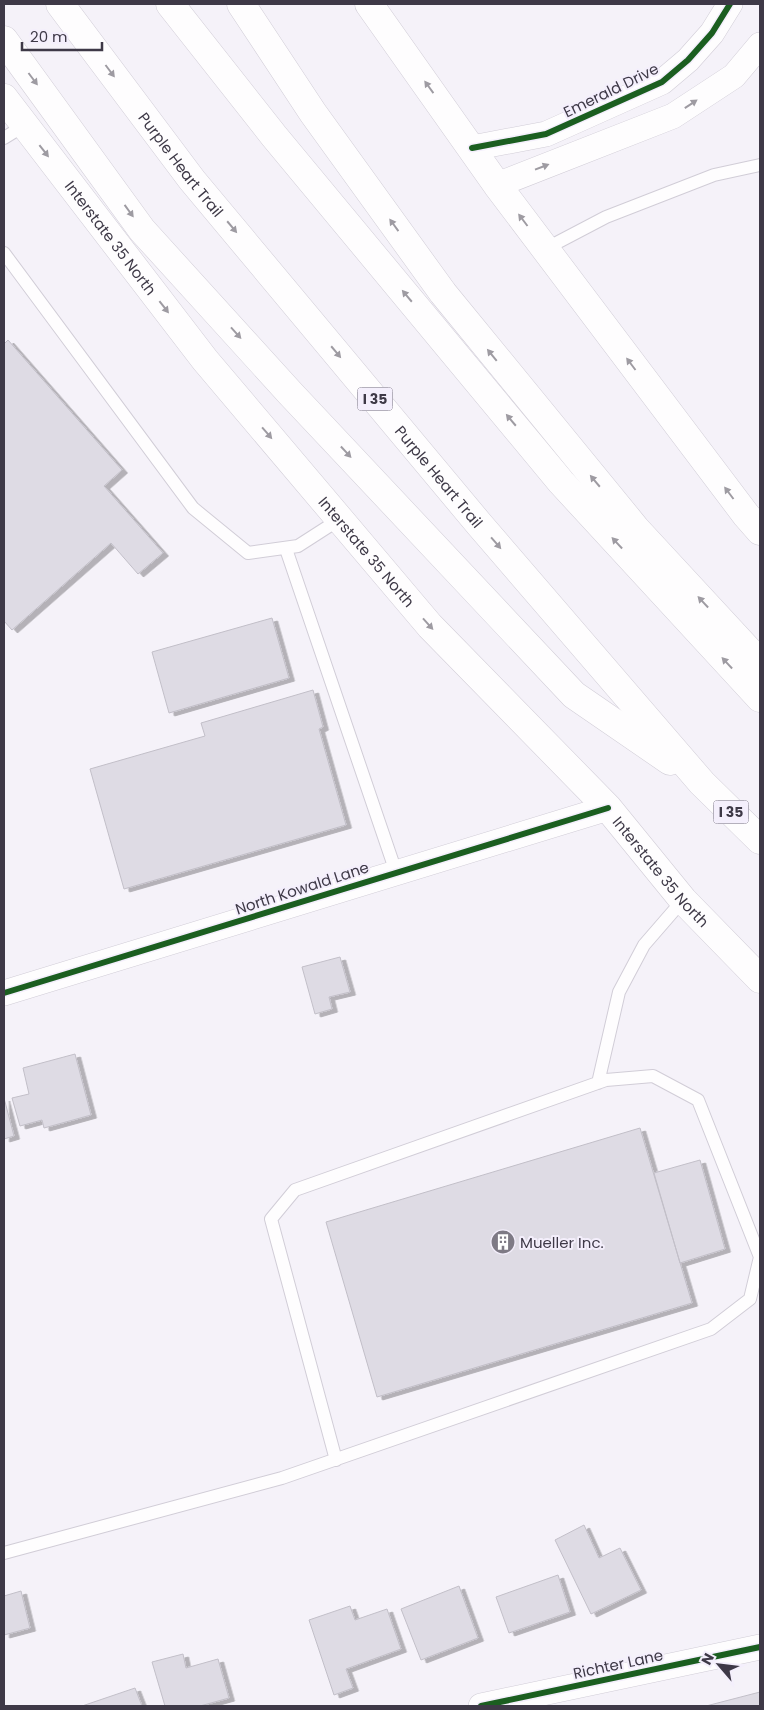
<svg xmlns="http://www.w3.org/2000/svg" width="764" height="1710" viewBox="0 0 764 1710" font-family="Poppins,sans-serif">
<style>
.building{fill:#dedbe4;stroke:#c2bfc8;filter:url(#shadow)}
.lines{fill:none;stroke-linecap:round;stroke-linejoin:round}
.lane-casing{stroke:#d1cdd7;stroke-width:14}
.street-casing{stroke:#d1cdd7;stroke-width:26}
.secondary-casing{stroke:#d1cdd7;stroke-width:29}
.highway-casing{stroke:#d1cdd7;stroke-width:29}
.lane{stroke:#fefdfe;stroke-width:12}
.street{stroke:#fefdfe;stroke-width:25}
.secondary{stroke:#fefdfe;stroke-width:28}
.highway{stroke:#fefdfe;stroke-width:28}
.cycleway-casing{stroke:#f4effc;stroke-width:9}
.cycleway{stroke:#1b5e20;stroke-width:6}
.oneway{fill:#9e9ba2}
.labels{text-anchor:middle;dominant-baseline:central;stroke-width:4;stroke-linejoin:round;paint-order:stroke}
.shield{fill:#f4effc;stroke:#75707d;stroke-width:1}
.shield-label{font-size:14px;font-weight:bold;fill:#3e3947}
.street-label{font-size:15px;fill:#3e3947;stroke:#f4effc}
.poi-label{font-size:15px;fill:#3e3947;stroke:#f4effc;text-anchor:start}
</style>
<defs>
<filter id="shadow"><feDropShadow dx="5.5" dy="3" stdDeviation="0" flood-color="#0004"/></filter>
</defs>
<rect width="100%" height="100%" fill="#f5f2f9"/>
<!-- building -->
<path class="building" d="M 8,340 L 122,470 L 104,486 L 163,553 L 138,574 L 111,543 L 12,630 L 4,621 L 4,344 Z
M 272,618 L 289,678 L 169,713 L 152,652 Z
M 313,690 L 323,727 L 319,729 L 346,825 L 124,889 L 90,769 L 205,736 L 201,723 Z
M 340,957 L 350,992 L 329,997 L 332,1009 L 315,1014 L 302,967 Z
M 75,1054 L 91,1115 L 44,1128 L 42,1120 L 20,1126 L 12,1098 L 29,1094 L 23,1068 Z
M 4,1098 L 14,1136 L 4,1139 Z
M 640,1128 L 692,1303 L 377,1397 L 326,1222 Z
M 700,1160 L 725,1249 L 680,1263 L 654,1173 Z
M 584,1525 L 599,1558 L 620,1548 L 641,1590 L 591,1614 L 555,1540 Z
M 558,1575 L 570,1612 L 509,1633 L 496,1597 Z
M 459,1586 L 478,1638 L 421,1660 L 401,1609 Z
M 21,1591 L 30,1628 L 4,1635 L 4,1596 Z
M 350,1606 L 355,1620 L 387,1609 L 401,1649 L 346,1669 L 353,1688 L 334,1695 L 309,1620 Z
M 183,1654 L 186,1668 L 218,1659 L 229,1698 L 200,1706 L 165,1706 L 152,1662 Z
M 135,1688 L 142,1706 L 82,1706 Z
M 760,1692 L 760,1706 L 706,1706 Z"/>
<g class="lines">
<defs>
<path id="lane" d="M 4,138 L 25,125
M 545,249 L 606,217 L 714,175 L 760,165
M 4,253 L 193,508 L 248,553 L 298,546 L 340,519
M 286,549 L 396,872
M 598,1083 L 619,992 L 644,945 L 683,900
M 4,1553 L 282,1478 L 711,1329 L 750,1299 L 760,1257 L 698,1100 L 653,1076 L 606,1080 L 295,1190 L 271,1219 L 336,1460"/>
<path id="street" d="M 472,148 L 546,134 L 662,82 L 688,60 L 712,33 L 730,4
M 497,185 L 673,116 L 734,76 L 760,45
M 4,993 L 608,808
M 481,1706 L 760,1647"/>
<g id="secondary">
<path d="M 369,4 L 497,185 L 746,515 L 760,531"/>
<path id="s1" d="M 4,98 L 205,360 L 430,626 L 608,808 L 683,900 L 760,979"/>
</g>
<g id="highway">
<path id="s2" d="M 60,4 L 192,180 L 479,524 L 702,783 L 760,840"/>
<path d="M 170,4 L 274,136 L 561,482 L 760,698"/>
<path d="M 241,4 L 313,113 L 443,293 L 636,529 L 760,663"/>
<path d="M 4,40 L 142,230 L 290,393 L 574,695 L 670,761"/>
</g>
</defs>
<!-- lane casing -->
<use href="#lane" class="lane-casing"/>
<!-- street casing -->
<use href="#street" class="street-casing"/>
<!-- secondary casing -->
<use href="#secondary" class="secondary-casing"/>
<!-- highway casing -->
<use href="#highway" class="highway-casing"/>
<!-- lane -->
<use href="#lane" class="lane"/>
<!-- street -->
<use href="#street" class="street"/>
<!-- secondary -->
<use href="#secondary" class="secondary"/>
<!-- highway -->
<use href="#highway" class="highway"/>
<defs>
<path id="cycleway" d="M 472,148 L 546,134 L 662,82 L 688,60 L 712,33 L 730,4
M 4,993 L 608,808
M 481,1706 L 760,1647"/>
</defs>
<!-- cycleway casing -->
<use href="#cycleway" class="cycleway-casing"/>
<!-- cycleway -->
<use href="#cycleway" class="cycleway"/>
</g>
<!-- one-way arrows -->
<defs><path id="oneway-solid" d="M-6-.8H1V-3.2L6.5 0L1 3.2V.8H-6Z" transform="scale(1.25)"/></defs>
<g class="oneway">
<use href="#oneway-solid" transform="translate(110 71) rotate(53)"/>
<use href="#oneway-solid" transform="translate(33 79) rotate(53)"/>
<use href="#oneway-solid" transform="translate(429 87) rotate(-126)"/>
<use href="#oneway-solid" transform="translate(691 104) rotate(-34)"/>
<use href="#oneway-solid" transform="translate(44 151) rotate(52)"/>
<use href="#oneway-solid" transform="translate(542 167) rotate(-21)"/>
<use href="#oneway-solid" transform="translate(129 211) rotate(54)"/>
<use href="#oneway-solid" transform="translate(523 220) rotate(-127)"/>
<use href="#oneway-solid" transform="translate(394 225) rotate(-126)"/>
<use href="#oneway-solid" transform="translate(232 227) rotate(50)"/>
<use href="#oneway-solid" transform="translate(407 296) rotate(-130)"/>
<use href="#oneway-solid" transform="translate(164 307) rotate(52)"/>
<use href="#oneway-solid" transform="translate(236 333) rotate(48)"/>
<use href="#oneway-solid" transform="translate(336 352) rotate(50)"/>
<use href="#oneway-solid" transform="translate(492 355) rotate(-129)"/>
<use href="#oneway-solid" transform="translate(631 364) rotate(-127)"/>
<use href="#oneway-solid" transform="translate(511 420) rotate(-130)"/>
<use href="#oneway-solid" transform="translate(267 433) rotate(49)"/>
<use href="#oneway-solid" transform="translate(346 452) rotate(47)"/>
<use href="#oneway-solid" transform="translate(595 481) rotate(-130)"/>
<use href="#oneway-solid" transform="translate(729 493) rotate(-127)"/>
<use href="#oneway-solid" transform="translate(496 543) rotate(49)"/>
<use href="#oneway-solid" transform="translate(617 543) rotate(-133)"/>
<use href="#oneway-solid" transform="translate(703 602) rotate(-133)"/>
<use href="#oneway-solid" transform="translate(428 624) rotate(48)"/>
<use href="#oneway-solid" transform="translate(727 663) rotate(-133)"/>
</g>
<!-- icons -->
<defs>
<symbol id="building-disc" viewBox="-11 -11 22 22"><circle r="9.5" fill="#7e7a85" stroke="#f4effc"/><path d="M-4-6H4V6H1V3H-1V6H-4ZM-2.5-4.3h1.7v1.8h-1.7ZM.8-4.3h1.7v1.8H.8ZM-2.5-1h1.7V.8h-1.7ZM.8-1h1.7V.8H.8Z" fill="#fff"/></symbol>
</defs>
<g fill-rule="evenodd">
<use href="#building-disc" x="489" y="1228" width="28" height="28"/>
</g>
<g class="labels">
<!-- shield labels -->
<g class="shield">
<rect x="357.5" y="387.5" width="35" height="23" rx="4"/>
<rect x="713.5" y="800.5" width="35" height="23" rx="4"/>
</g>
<g class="shield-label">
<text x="375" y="399">I 35</text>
<text x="731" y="812">I 35</text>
</g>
<!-- street labels -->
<g class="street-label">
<text transform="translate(611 90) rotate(-26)">Emerald Drive</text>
<text stroke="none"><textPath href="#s2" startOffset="201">Purple Heart Trail</textPath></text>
<text stroke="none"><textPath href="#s1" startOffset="176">Interstate 35 North</textPath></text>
<text stroke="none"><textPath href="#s2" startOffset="606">Purple Heart Trail</textPath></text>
<text stroke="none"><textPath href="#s1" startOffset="581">Interstate 35 North</textPath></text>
<text stroke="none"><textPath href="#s1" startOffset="1016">Interstate 35 North</textPath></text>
<text transform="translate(302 888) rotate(-18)">North Kowald Lane</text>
<text transform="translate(618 1664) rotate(-12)">Richter Lane</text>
</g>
<!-- poi labels -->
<g class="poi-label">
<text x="520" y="1242">Mueller Inc.</text>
</g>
</g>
<!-- border -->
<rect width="764" height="1710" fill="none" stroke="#3e3947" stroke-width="10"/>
<!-- north arrow -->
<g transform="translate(719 1665) rotate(298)" stroke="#f4effc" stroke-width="4" paint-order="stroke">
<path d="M0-4L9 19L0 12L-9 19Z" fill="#3e3947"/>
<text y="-8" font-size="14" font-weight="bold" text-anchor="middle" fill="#3e3947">N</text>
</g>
<!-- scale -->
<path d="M22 42v8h80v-8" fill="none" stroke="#3e3947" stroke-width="2.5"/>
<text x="30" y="42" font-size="15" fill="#3e3947" stroke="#f4effc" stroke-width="4" paint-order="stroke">20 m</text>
</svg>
